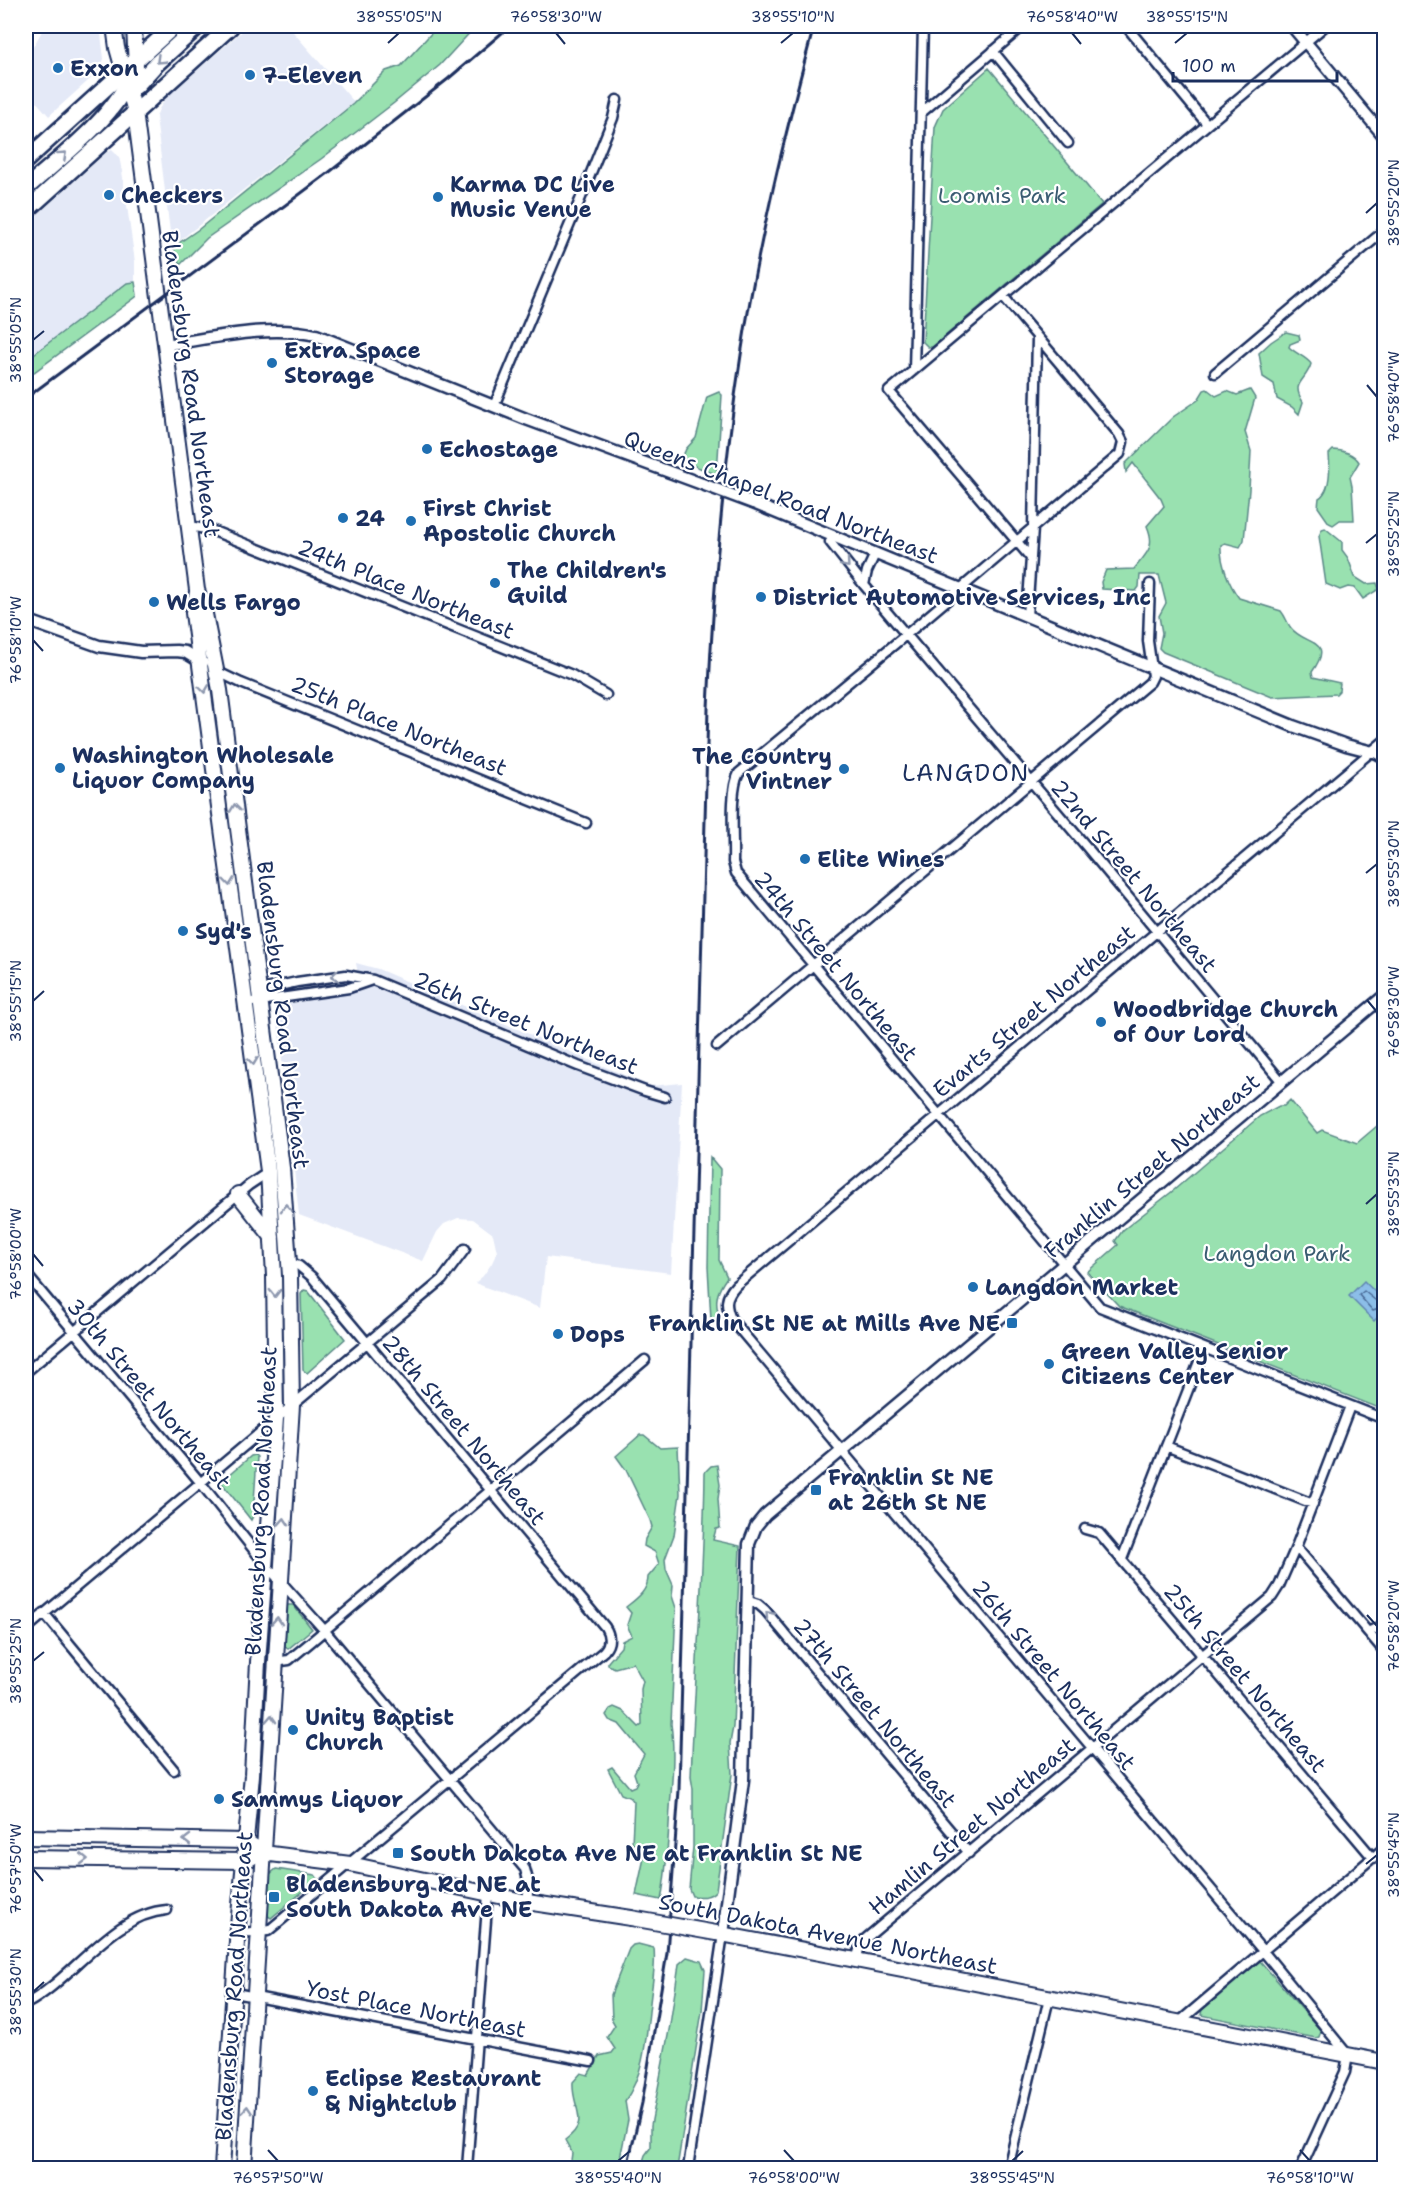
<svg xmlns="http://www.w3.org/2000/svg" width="1410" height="2194" viewBox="0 0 1410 2194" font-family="'Shantell Sans',sans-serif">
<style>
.built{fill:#e4e9f7}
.green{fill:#99e1b0;stroke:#5a8887;stroke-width:1.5}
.water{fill:#8cbee8;stroke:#5f85b1;stroke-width:1.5}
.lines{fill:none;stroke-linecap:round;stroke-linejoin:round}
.shore{stroke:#486895;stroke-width:1.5}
.minor-casing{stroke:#1b2f5e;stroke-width:13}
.tertiary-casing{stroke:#1b2f5e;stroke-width:15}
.primary-casing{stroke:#1b2f5e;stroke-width:18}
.trunk-casing{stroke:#1b2f5e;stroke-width:20}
.motorway-casing{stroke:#1b2f5e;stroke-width:20}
.minor{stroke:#fff;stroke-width:8}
.tertiary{stroke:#fff;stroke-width:10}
.primary{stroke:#fff;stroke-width:14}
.trunk{stroke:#fff;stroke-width:15}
.motorway{stroke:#fff;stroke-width:15}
.rail{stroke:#1b2f5e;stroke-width:3}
.tertiary-bridge-casing{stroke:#1b2f5e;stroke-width:15;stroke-linecap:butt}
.primary-bridge-casing{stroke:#1b2f5e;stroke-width:18;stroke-linecap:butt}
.tertiary-bridge{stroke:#fff;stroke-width:10}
.primary-bridge{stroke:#fff;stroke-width:14}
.oneway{stroke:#8d97ae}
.ticks{fill:none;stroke:#1b2f5e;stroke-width:2}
.poi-dot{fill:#1f6fb2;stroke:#fff;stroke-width:2}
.labels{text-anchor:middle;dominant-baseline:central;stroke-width:4.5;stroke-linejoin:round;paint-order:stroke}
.poi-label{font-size:22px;font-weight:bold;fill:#1b2f5e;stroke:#fff;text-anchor:start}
.park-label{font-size:22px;fill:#3a5c72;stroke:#fff}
.street-label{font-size:22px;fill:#1b2f5e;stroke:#fff}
.neighbourhood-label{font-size:24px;letter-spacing:1.5px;fill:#1b2f5e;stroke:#fff}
.neatline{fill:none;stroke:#1b2f5e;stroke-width:2}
.ticks-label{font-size:15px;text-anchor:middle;fill:#1b2f5e}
</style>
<rect width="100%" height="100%" fill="#fff"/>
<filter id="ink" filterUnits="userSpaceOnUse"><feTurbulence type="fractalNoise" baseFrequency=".0167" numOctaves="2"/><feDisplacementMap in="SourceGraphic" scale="12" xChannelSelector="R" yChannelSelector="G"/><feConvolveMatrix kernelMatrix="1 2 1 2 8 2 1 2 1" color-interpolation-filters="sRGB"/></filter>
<g filter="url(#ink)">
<!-- built -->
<path class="built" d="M 45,26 L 100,26 L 104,59 L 98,72 L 49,116 L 26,90 L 26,59 Z
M 248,26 L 288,26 L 354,102 L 169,249 L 170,232 L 156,117 L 159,109 L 166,98 Z
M 112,150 L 119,157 L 122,171 L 135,262 L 135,282 L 127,283 L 26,360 L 26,225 L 107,152 Z
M 356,963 L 378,969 L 650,1086 L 682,1083 L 671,1273 L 546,1257 L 540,1308 L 475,1283 L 483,1276 L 492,1263 L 497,1252 L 493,1234 L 473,1219 L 458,1218 L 444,1224 L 437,1232 L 423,1261 L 299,1215 L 276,1006 L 361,991 Z"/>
<!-- green -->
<path class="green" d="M 438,26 L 476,26 L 440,65 L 394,103 L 321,159 L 207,238 L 180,265 L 173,247 L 199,229 L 353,104 L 386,71 L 401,66 Z
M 989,68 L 1102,204 L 932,347 L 928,347 L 923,342 L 935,127 L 943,109 Z
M 135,282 L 137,295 L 136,297 L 26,378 L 26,360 L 127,283 Z
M 1286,332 L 1299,335 L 1300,340 L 1290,344 L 1289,347 C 1295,353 1308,358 1311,364 C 1306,382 1290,382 1303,402 L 1299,414 L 1292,407 L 1277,399 L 1274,384 L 1263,377 L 1259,353 L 1271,342 Z
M 1207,389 L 1216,396 L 1227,391 L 1237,395 L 1250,390 L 1255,398 L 1245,432 L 1251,451 L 1249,490 L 1244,540 L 1240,547 L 1225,543 L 1221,545 C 1220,562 1229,585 1239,598 L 1281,611 C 1286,617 1287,623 1291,628 C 1305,646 1336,638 1312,672 L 1313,677 L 1340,683 L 1339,691 L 1336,694 L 1272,697 L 1163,652 L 1159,648 L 1162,633 L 1159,616 L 1166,603 L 1159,575 L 1140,575 L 1139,587 L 1136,591 L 1102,589 L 1101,582 L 1106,570 L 1134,569 C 1147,553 1156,547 1147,526 L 1164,506 L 1161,499 L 1133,463 L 1126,472 L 1125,464 L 1173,417 L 1198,400 L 1204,390 Z
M 719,392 L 722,395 L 717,473 L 715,474 L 687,463 L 683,456 L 686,449 L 696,438 L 707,397 Z
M 1333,450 C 1343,450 1354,454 1359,462 L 1350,477 L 1352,486 L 1354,520 L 1340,520 L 1333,525 L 1329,523 L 1318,507 L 1319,498 C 1331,491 1330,466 1329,454 Z
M 1325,528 L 1342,542 L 1342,550 L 1348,558 L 1355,577 L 1366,584 L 1377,583 L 1379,589 L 1363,599 L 1355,588 L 1348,587 L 1340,590 L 1326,584 L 1319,536 L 1322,529 Z
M 1290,1100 L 1317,1133 L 1322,1130 L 1357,1143 L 1384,1120 L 1384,1410 L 1119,1306 L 1087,1272 L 1118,1245 L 1115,1241 L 1123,1230 L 1174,1190 L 1260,1116 L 1279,1106 L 1284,1106 Z
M 710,1157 L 720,1169 L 719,1260 L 727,1277 C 716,1292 714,1302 720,1319 L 716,1322 L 711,1320 L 708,1267 Z
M 304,1290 L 308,1291 L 345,1339 L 307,1373 L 303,1370 L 301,1294 Z
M 640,1435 L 644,1435 L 660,1448 L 678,1447 L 680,1494 L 674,1535 L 665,1559 L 666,1569 L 673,1585 L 672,1596 L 676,1608 L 671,1724 C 675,1752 672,1780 670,1808 C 668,1839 667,1870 661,1900 L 636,1895 L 644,1858 L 643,1850 L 632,1843 L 634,1802 L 631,1798 L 621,1794 L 608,1769 L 612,1767 L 630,1788 L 635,1786 L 637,1782 L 634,1773 L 644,1754 L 619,1724 L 609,1720 L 606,1715 L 610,1709 L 614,1707 L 623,1711 L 639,1727 L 642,1725 L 641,1689 L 643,1681 L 633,1663 L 615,1668 L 608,1665 L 608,1662 L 621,1647 L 622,1641 L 632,1636 L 627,1625 L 631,1613 L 626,1607 C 636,1599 648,1591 648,1577 L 659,1564 L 655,1552 L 644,1546 L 645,1539 L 652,1527 L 650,1520 L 626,1470 L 616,1456 Z
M 255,1455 L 257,1457 L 253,1516 L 251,1520 L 221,1482 L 251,1456 Z
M 717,1465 L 720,1485 L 718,1499 L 720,1528 L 716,1529 L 713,1540 L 740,1546 L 733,1727 L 730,1743 L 732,1774 L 716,1890 C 710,1898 701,1897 692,1896 L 689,1889 L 693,1847 L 693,1789 L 691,1777 C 695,1675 704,1574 705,1472 L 711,1466 Z
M 287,1605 L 293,1605 L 312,1629 L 288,1649 L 284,1646 L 285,1609 Z
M 276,1869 L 315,1875 L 318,1879 L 271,1918 L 266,1914 L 268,1879 L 270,1874 Z
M 638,1944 L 654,1948 C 656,1967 652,1984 650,2003 C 646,2037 645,2073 625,2101 L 628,2120 L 618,2168 L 570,2168 L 572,2153 L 565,2140 C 592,2121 571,2108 573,2082 L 581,2073 L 588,2075 L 599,2056 L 612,2053 L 615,2049 L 607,2037 L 615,2025 L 612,2020 L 611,1995 L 629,1949 L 633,1945 Z
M 687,1957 L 701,1961 L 705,1970 L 702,2011 L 677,2168 L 641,2168 L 645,2155 L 651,2147 L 651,2125 L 670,2025 L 679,1964 Z
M 1260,1961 L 1321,2031 L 1319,2037 L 1316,2038 L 1201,2015 L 1202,2008 Z"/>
<!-- water -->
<path class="water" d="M 1364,1281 L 1379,1296 L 1384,1291 L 1384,1311 L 1374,1321 L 1349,1296 Z"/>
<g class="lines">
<!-- shore -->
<path class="shore" d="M 1384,1300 L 1381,1302 L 1375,1300 L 1364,1291 L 1359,1295 L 1373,1311 L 1384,1307"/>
<defs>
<path id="minor" d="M 1126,26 L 1207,124
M 993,51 L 1068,143
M 921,113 L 1023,26
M 1003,296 L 1119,434 L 1123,442 L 1120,454 L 907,634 L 739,773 C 729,791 734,840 733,862 L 736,873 L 1100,1307 L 1384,1419
M 914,370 L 923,26
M 1215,373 L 1384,231
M 494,406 L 580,200 L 613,118 L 617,100
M 189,526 L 211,530 L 572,675 L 606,695
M 830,542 L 864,585
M 875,554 L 867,571 L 864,585 L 1085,845 L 1282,1082
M 1030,557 L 889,391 L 1325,26
M 1027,616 L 1033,528 L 1037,337
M 216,671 L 241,683 L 586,823
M 1373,752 L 1384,758
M 256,991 L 297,982 L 346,975 L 373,980 L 578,1066 L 645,1091 L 665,1097
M 245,1003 L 349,988 L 372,980
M 717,1046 L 1150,682 L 1153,676 L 1148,641 L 1150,584
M 26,1274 L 200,1482 L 265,1564 L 325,1631 L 525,1869 L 529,1884 L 527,1902
M 26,1372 L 249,1185 L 270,1171
M 1166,1446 L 1313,1504
M 1085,1529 L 1099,1533 L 1373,1858
M 1296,1547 L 1384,1651
M 1122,1559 L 1204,1349
M 749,1601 L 758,1604 L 765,1610 L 969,1853
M 44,1613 L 174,1770
M 26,1629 L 442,1280 L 465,1249
M 1368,1632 L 1381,1626 L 1384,1627
M 274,1662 L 289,1660 L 312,1641 L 645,1360
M 238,1933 L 268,1931 L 604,1651 C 611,1643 610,1635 605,1627 L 312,1277 L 299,1266 L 286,1261
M 856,1961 L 860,1946 L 864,1940 L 1272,1597 L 1279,1586 L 1296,1547 L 1350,1406
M 235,1993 L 591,2061
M 26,2004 C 73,1979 112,1914 167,1910
M 1178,2023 L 1384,1848
M 467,2168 L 488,1894
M 688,2168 L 723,1934
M 1008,2168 L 1049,1998
M 1301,2168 L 1345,2072 L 1348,2055 L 1263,1951 L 731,1319 C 725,1305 725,1297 736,1285 L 1384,741"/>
<path id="tertiary" d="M 1292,26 L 1384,136
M 165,345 C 213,338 269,324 316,335 L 526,419 L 702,484
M 753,503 L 1293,726 L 1346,745 L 1373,752
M 26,620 L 99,646 L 141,652 L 176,651 L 185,652 L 203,663
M 723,1934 L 743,1780 L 749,1544 L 756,1526 L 765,1515 L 1384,996"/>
<path id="primary" d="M 114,26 L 117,48 L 135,112 L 197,590 L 204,609 L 220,690 L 282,1168 L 290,1276 L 292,1405 L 244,2168
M 134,26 L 136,68
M 197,592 L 193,613 L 268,1171 L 274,1276 L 276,1418 L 258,1662 L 252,1775 L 238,1926 L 222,2168
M 238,1194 L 272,1237
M 26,1837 L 246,1841 L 263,1853 L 350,1864 L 527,1902 L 631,1918
M 26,1858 L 244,1861 L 251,1858
M 716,1933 L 1384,2062"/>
<path id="trunk" d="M 136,86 L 157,63 L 198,26
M 26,160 L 174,26
M 26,211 L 231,26"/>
<path id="motorway" d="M 26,188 C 62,156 128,108 136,59"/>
</defs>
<!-- minor casing -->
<use href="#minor" class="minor-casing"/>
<!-- tertiary casing -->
<use href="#tertiary" class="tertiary-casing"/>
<!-- primary casing -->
<use href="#primary" class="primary-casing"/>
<!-- trunk casing -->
<use href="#trunk" class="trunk-casing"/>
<!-- motorway casing -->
<use href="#motorway" class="motorway-casing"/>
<!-- minor -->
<use href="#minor" class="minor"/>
<!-- tertiary -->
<use href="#tertiary" class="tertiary"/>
<!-- primary -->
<use href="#primary" class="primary"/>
<!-- trunk -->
<use href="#trunk" class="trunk"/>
<!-- motorway -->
<use href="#motorway" class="motorway"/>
<!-- rail -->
<path class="rail" d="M 26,398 L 327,174 L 448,79 L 510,26
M 627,2168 L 642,2103 L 667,1953 L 679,1790 L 708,708 C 713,590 723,472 741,355 C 758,243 785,134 814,26"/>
<defs>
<path id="tertiary-bridge" d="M 702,484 L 753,503"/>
<path id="primary-bridge" d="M 631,1918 L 716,1933"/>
</defs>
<!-- tertiary-bridge casing -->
<use href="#tertiary-bridge" class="tertiary-bridge-casing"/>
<!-- primary-bridge casing -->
<use href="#primary-bridge" class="primary-bridge-casing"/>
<!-- tertiary-bridge -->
<use href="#tertiary-bridge" class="tertiary-bridge"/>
<!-- primary-bridge -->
<use href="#primary-bridge" class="primary-bridge"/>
</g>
<!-- one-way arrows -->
<defs><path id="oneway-chevron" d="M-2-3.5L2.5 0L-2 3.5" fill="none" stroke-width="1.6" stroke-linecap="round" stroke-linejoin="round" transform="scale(1.5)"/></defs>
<g class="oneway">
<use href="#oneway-chevron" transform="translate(160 60) rotate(136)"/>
<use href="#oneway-chevron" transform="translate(63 155) rotate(-42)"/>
<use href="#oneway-chevron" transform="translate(846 564) rotate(49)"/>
<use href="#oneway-chevron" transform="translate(204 689) rotate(82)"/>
<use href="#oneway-chevron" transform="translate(235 808) rotate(-97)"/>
<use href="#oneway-chevron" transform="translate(229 882) rotate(83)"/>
<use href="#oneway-chevron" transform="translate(335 976) rotate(172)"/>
<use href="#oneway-chevron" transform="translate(253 1061) rotate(82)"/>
<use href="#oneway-chevron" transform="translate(286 1208) rotate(-94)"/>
<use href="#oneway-chevron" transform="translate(275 1293) rotate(89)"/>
<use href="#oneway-chevron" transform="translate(284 1522) rotate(-86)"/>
<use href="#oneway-chevron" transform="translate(769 1615) rotate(-132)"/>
<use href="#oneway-chevron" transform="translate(277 1621) rotate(-86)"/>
<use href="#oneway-chevron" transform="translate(271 1719) rotate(-87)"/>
<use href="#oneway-chevron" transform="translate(187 1840) rotate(-179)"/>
<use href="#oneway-chevron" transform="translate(84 1859) rotate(1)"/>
<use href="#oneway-chevron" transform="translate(247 2110) rotate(-86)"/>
</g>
</g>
<!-- ticks -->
<path class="ticks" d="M 556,33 L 565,44M 1072,33 L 1081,44M 388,43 L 399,33M 781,43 L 793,33M 1175,43 L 1187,33M 1366,213 L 1377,203M 33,340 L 44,331M 1367,385 L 1377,397M 1366,543 L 1377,534M 33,640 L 43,651M 1366,873 L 1377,864M 1367,1000 L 1377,1012M 33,1001 L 44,991M 1366,1204 L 1377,1194M 33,1254 L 43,1266M 1367,1615 L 1377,1626M 33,1661 L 44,1652M 1366,1864 L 1377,1855M 33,1869 L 43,1881M 33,1992 L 44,1982M 268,2150 L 278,2161M 784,2150 L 794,2161M 1300,2150 L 1310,2161M 618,2161 L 630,2151M 1012,2161 L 1023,2151"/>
<!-- markers -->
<g class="poi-dot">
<circle cx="58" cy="68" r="6"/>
<circle cx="250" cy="75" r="6"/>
<circle cx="109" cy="195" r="6"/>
<circle cx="438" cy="197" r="6"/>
<circle cx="272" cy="363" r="6"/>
<circle cx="427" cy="449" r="6"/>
<circle cx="343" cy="518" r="6"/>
<circle cx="411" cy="521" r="6"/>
<circle cx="495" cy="583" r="6"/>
<circle cx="761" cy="597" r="6"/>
<circle cx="154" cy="602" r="6"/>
<circle cx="60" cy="768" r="6"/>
<circle cx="844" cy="769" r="6"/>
<circle cx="805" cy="859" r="6"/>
<circle cx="183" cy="931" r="6"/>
<circle cx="1101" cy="1022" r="6"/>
<circle cx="973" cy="1287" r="6"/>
<rect x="1006" y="1317" width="12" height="12" rx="3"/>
<circle cx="558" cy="1334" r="6"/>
<circle cx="1049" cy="1364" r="6"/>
<rect x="810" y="1484" width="12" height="12" rx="3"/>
<circle cx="293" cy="1730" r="6"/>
<circle cx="219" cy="1799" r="6"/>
<rect x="392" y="1847" width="12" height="12" rx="3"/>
<rect x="268" y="1891" width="12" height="12" rx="3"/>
<circle cx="313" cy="2091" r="6"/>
</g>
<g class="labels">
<!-- poi labels -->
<g class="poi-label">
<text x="70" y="68">Exxon</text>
<text x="262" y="75">7-Eleven</text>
<text x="450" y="184">Karma DC Live<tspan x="450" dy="25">Music Venue</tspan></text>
<text x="121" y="195">Checkers</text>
<text x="284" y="350">Extra Space<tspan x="284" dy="25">Storage</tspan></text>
<text x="439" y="449">Echostage</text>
<text x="423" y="508">First Christ<tspan x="423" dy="25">Apostolic Church</tspan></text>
<text x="355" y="518">24</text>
<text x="507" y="570">The Children's<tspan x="507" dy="25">Guild</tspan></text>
<text x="773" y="597">District Automotive Services, Inc</text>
<text x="166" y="602">Wells Fargo</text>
<text x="72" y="755">Washington Wholesale<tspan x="72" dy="25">Liquor Company</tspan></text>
<text x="832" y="756" text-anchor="end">The Country<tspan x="832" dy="25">Vintner</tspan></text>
<text x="817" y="859">Elite Wines</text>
<text x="195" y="931">Syd's</text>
<text x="1113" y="1009">Woodbridge Church<tspan x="1113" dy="25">of Our Lord</tspan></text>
<text x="985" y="1287">Langdon Market</text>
<text x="1000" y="1323" text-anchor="end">Franklin St NE at Mills Ave NE</text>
<text x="570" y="1334">Dops</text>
<text x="1061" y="1351">Green Valley Senior<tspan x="1061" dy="25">Citizens Center</tspan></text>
<text x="828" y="1477">Franklin St NE<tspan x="828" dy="25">at 26th St NE</tspan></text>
<text x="305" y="1717">Unity Baptist<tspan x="305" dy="25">Church</tspan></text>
<text x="231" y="1799">Sammys Liquor</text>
<text x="410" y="1853">South Dakota Ave NE at Franklin St NE</text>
<text x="286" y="1884">Bladensburg Rd NE at<tspan x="286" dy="25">South Dakota Ave NE</tspan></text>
<text x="325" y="2078">Eclipse Restaurant<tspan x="325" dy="25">&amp; Nightclub</tspan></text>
</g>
<!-- park labels -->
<g class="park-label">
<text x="1002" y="195">Loomis Park</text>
<text x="1277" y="1253">Langdon Park</text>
</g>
<!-- street labels -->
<g class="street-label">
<text transform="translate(191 384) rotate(82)">Bladensburg Road Northeast</text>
<text transform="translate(781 497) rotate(21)">Queens Chapel Road Northeast</text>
<text transform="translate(406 589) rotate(22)">24th Place Northeast</text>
<text transform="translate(399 726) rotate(22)">25th Place Northeast</text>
<text transform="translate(1134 876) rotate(50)">22nd Street Northeast</text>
<text transform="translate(836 966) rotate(50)">24th Street Northeast</text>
<text transform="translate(1034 1011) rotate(-40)">Evarts Street Northeast</text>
<text transform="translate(283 1015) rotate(83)">Bladensburg Road Northeast</text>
<text transform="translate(526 1023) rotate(22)">26th Street Northeast</text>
<text transform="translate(1152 1166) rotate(-40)">Franklin Street Northeast</text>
<text transform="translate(149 1394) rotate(50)">30th Street Northeast</text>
<text transform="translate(464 1430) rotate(50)">28th Street Northeast</text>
<text transform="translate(261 1501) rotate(-87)">Bladensburg Road Northeast</text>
<text transform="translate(1054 1675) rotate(50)">26th Street Northeast</text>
<text transform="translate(1245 1678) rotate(50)">25th Street Northeast</text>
<text transform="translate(875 1713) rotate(50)">27th Street Northeast</text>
<text transform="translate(972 1826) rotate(-40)">Hamlin Street Northeast</text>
<text transform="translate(828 1934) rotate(11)">South Dakota Avenue Northeast</text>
<text transform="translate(234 1986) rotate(-86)">Bladensburg Road Northeast</text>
<text transform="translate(416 2009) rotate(11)">Yost Place Northeast</text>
</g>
<!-- neighbourhood labels -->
<g class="neighbourhood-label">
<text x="966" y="773">LANGDON</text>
</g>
</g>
<!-- margin -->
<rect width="1410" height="2194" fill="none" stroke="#fff" stroke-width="66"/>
<!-- scale -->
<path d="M1173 72v9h164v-9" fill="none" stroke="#1b2f5e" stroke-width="3"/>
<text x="1182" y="72" font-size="18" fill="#1b2f5e" stroke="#ffffff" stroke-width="4.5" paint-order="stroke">100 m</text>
<rect x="33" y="33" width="1344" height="2128" class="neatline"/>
<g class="ticks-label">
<text x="399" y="22">38°55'05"N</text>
<text x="556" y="22">76°58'30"W</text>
<text x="793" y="22">38°55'10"N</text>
<text x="1072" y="22">76°58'40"W</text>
<text x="1187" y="22">38°55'15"N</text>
<text transform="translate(1394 203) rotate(-90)" y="5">38°55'20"N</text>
<text transform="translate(16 340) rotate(-90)" y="5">38°55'05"N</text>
<text transform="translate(1394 397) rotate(-90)" y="5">76°58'40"W</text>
<text transform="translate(1394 534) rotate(-90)" y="5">38°55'25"N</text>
<text transform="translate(16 640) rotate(-90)" y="5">76°58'10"W</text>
<text transform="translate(1394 864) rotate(-90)" y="5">38°55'30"N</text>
<text transform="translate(16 1001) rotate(-90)" y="5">38°55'15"N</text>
<text transform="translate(1394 1012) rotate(-90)" y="5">76°58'30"W</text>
<text transform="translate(1394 1194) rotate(-90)" y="5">38°55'35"N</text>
<text transform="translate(16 1254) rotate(-90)" y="5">76°58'00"W</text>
<text transform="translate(1394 1626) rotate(-90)" y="5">76°58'20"W</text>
<text transform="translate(16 1661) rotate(-90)" y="5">38°55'25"N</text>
<text transform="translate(1394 1855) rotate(-90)" y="5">38°55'45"N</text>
<text transform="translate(16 1869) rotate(-90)" y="5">76°57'50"W</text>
<text transform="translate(16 1992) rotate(-90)" y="5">38°55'30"N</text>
<text x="278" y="2183">76°57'50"W</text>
<text x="618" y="2183">38°55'40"N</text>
<text x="794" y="2183">76°58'00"W</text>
<text x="1012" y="2183">38°55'45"N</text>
<text x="1310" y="2183">76°58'10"W</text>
</g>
</svg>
